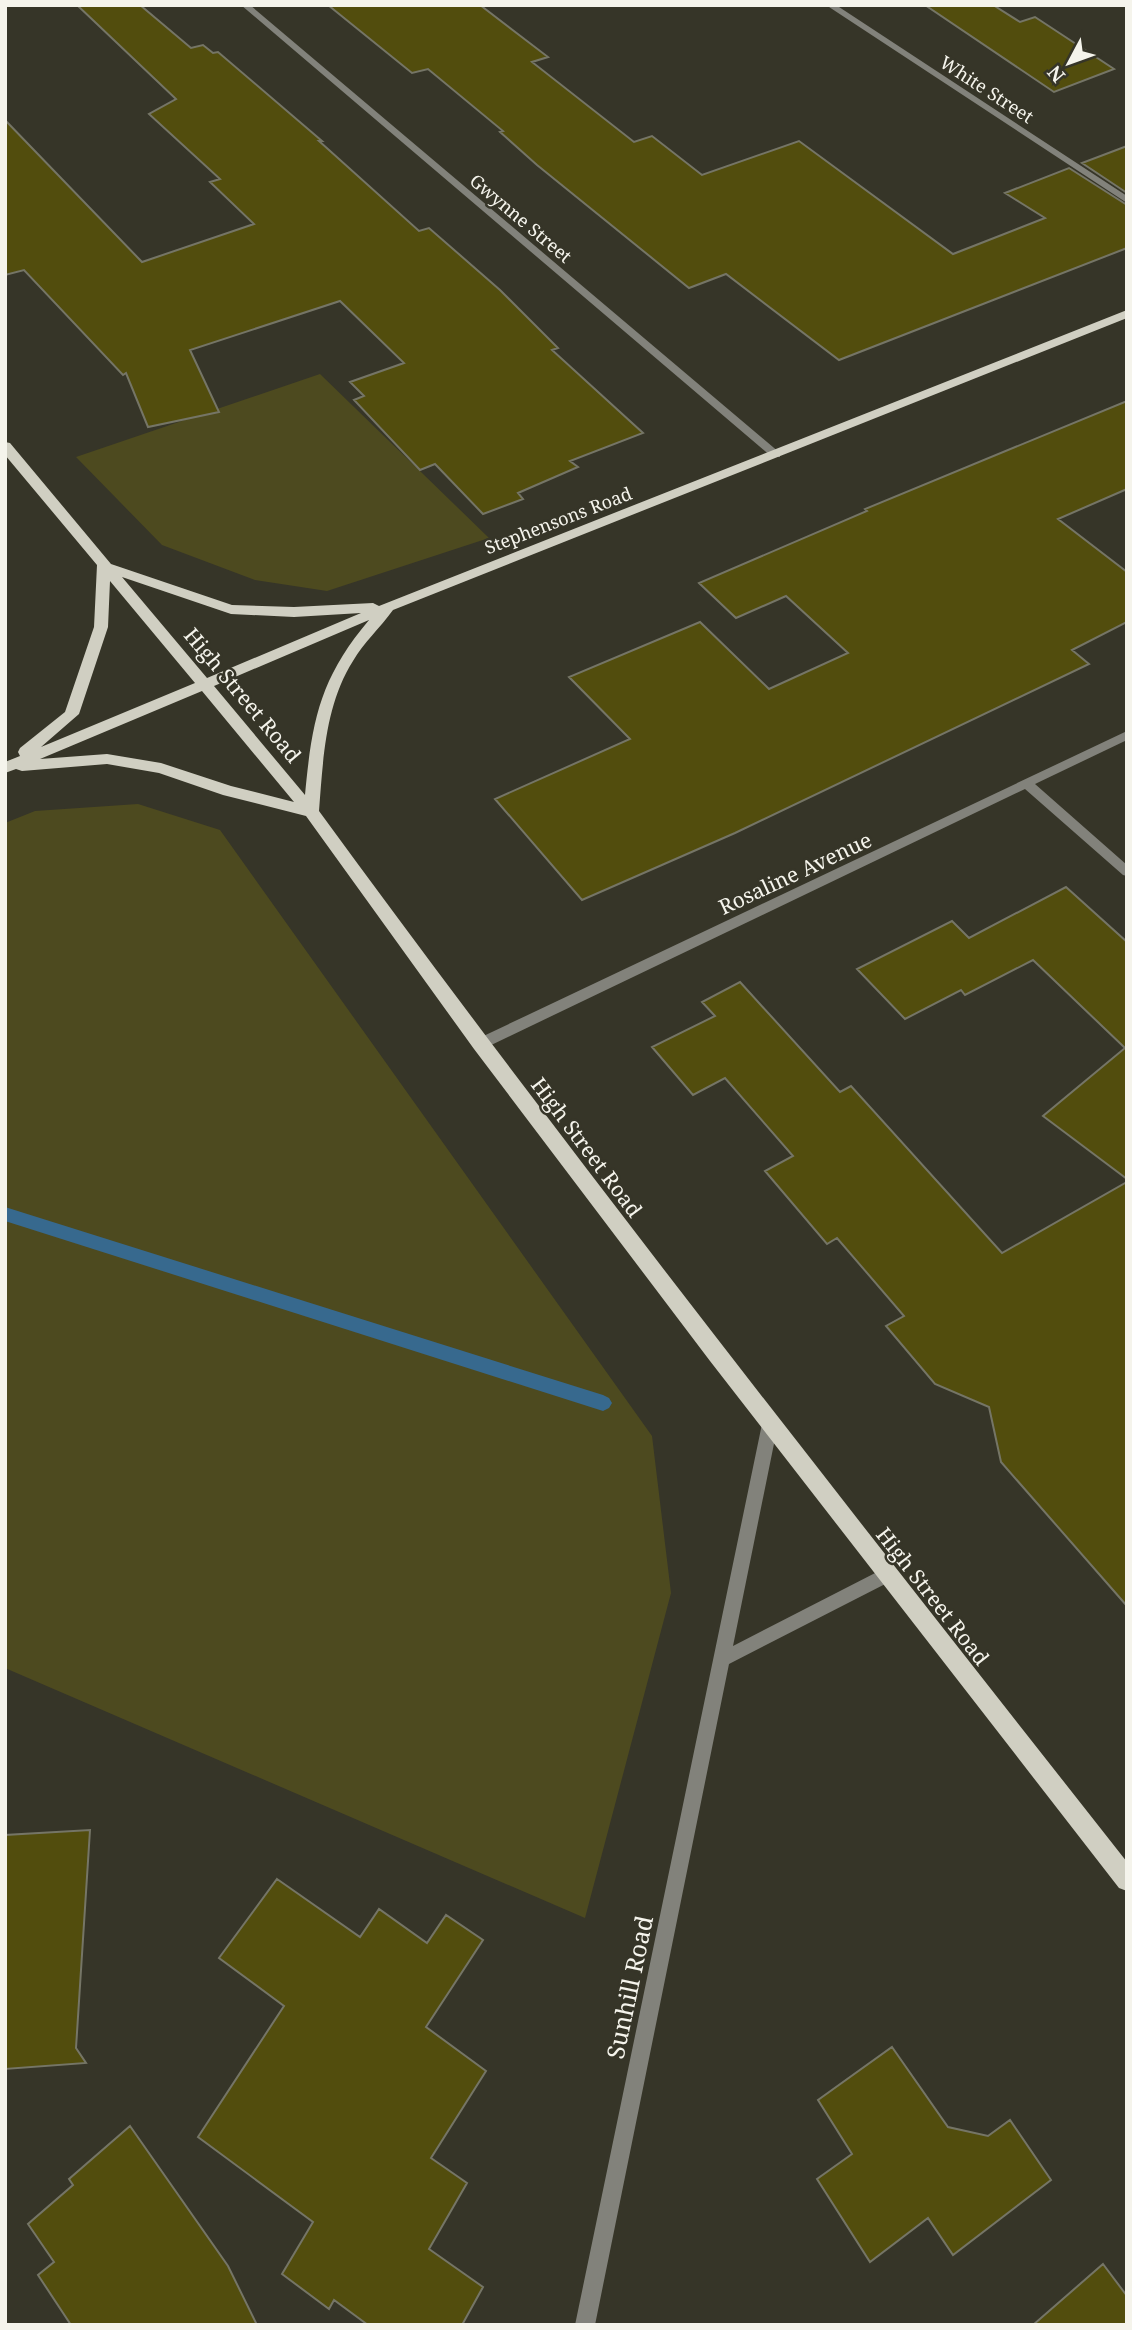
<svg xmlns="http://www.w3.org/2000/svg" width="1132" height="2330" viewBox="0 0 1132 2330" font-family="'Noto Serif',serif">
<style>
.green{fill:#4d4a1f}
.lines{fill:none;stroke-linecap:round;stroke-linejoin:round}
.stream{fill:#37698e;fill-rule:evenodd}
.building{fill:#524d0d;stroke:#757566;stroke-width:2}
.minor{fill:#82827b;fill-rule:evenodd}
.primary{fill:#d0cfc2;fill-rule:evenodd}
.labels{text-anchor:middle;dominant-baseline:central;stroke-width:5;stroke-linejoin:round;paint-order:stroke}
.far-street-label{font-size:18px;fill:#f5f4ec;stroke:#363528}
.street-label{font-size:21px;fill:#f5f4ec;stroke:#363528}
.near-street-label{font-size:24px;fill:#f5f4ec;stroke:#363528}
</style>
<rect width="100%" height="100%" fill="#363528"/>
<!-- green -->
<path class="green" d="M 320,374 L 489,538 L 327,591 L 255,580 L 162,545 L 76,457 Z
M 138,804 L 220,830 L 652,1436 L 671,1593 L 585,1918 L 5,1668 L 5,823 L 35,811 Z"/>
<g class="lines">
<!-- stream -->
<path class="stream" d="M 5,1207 L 603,1395 L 609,1398 L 612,1403 L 609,1408 L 603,1411 L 5,1221 Z"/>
</g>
<!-- building -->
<path class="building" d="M 77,5 L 140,5 L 191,48 L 203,45 L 213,53 L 218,52 L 322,141 L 319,141 L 419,231 L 429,228 L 500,290 L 558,348 L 552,350 L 643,433 L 570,461 L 578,467 L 518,493 L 523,499 L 483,514 L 435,464 L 420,470 L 354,400 L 364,396 L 350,382 L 404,363 L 340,301 L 190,350 L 219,412 L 148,427 L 126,373 L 123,375 L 24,270 L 5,275 L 5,120 L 142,262 L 254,224 L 210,182 L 220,179 L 149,114 L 176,99 Z
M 328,5 L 480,5 L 548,57 L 532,62 L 634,142 L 652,136 L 702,175 L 799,141 L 953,254 L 1045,218 L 1005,193 L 1069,168 L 1127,205 L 1127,248 L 839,360 L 726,274 L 689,288 L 537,165 L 500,132 L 503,131 L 428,69 L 412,73 Z
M 925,5 L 993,5 L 1020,22 L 1035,17 L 1114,69 L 1054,92 Z
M 1127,146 L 1127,193 L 1082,163 Z
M 1127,401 L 1127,489 L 1058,519 L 1127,572 L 1127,622 L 1072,650 L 1089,664 L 735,833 L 582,900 L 495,799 L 630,739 L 569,677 L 700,622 L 769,689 L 848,653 L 786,596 L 736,618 L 699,583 L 867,511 L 865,509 Z
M 1066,887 L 1127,942 L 1127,1179 L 1043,1116 L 1125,1048 L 1033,960 L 965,995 L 961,990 L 905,1019 L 857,969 L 952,921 L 969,938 Z
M 740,982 L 840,1092 L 851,1086 L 1002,1253 L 1127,1182 L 1127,1606 L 1001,1462 L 989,1407 L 935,1384 L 886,1326 L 904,1316 L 837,1238 L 827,1244 L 765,1171 L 793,1156 L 725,1078 L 693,1095 L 652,1047 L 715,1016 L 702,1002 Z
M 90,1830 L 76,2048 L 86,2063 L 5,2069 L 5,1835 Z
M 277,1879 L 360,1937 L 379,1909 L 427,1943 L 446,1915 L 483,1940 L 426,2027 L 486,2071 L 431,2158 L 467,2183 L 429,2249 L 483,2287 L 462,2325 L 368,2325 L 334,2300 L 329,2309 L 282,2274 L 313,2222 L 198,2137 L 284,2006 L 219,1958 Z
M 892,2047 L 948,2127 L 988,2136 L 1010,2120 L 1051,2180 L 953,2255 L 928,2218 L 870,2262 L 817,2179 L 852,2154 L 818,2100 Z
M 130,2126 L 228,2266 L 257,2325 L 71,2325 L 38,2275 L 54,2262 L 28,2224 L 73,2185 L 69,2179 Z
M 1103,2264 L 1127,2296 L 1127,2325 L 1033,2325 Z"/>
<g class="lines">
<!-- minor -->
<path class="minor" d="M 241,5 L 250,5 L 780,453 L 780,457 L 772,457 Z
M 826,5 L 836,5 L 1127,196 L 1127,203 Z
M 1127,731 L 1127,740 L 1035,784 L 1127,865 L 1127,876 L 1123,875 L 1025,789 L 485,1048 L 475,1048 L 473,1044 L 475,1040 Z
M 770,1417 L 775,1419 L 778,1424 L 733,1646 L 881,1570 L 887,1568 L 893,1570 L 895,1575 L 893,1580 L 729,1664 L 595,2325 L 575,2325 L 762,1424 L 765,1419 Z"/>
<!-- primary -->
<path class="primary" d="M 1127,310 L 1127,318 L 393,610 C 380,628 364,642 353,661 C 325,705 323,761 319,811 C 580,1168 854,1515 1127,1862 L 1127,1891 L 1119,1888 L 710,1361 L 474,1049 L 306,816 L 223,795 L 159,773 L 107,764 L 22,771 L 16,769 L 5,773 L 5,762 L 20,756 L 18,752 L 20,748 L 65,712 L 94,627 L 97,565 L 5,455 L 5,442 L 10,443 L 111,564 L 232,605 L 294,607 L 373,603 L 379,606 ZM 122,577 L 231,614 L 294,617 L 361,613 L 207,678 ZM 110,581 L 195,683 L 41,747 L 79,714 L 108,627 ZM 369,620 C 320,678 312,720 305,795 L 214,686 ZM 202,691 L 294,802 L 231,786 L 161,763 L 107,754 L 40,759 Z"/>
</g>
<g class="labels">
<!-- far-street labels -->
<g class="far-street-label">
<text transform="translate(987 89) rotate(33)">White Street</text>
<text transform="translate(521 218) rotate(40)">Gwynne Street</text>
<text transform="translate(558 520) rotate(-21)">Stephensons Road</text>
</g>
<!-- street labels -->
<g class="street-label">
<text transform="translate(243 695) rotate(50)">High Street Road</text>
<text transform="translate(795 873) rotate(-25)">Rosaline Avenue</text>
<text transform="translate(587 1147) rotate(53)">High Street Road</text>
<text transform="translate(933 1596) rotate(52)">High Street Road</text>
</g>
<!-- near-street labels -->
<g class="near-street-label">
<text transform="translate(629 1987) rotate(-78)">Sunhill Road</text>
</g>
</g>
<!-- border -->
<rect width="1132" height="2330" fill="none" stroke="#f5f4ec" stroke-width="14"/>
<!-- north arrow -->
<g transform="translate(1069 63) rotate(229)" stroke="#363528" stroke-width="5" paint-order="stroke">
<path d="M0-5L12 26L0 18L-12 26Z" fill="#f5f4ec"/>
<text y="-10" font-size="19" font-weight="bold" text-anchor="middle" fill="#f5f4ec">N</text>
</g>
</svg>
